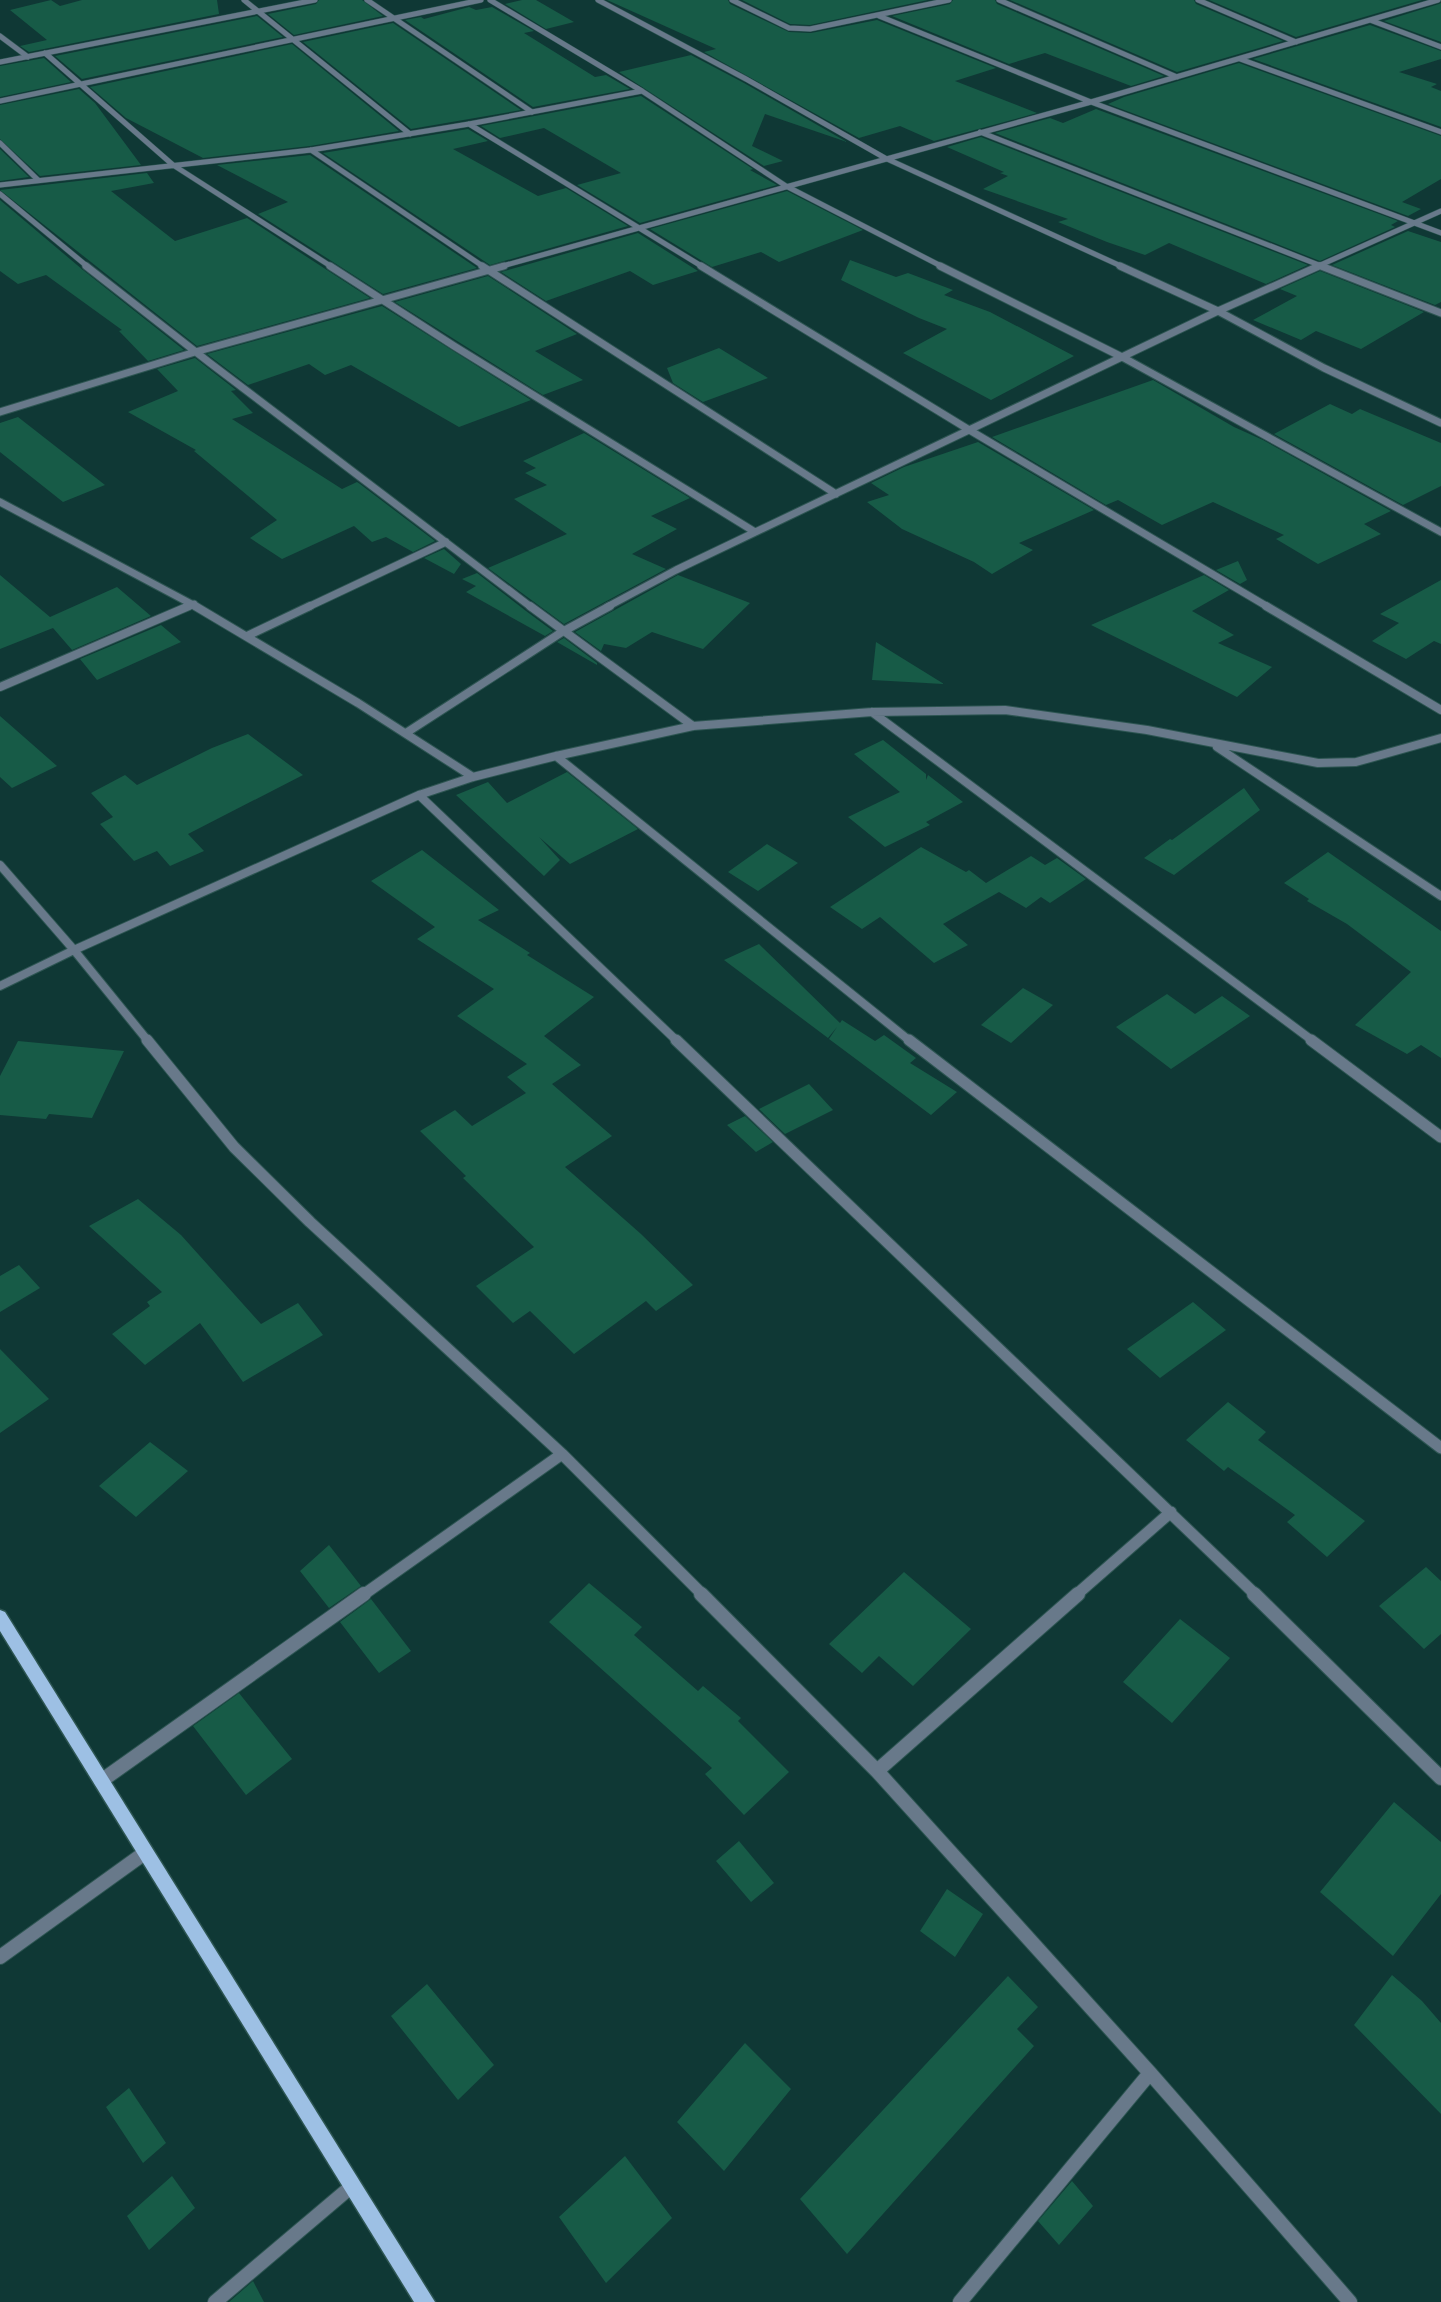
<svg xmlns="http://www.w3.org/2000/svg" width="1441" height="2302" viewBox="0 0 1441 2302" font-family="'Sofia Sans Condensed',sans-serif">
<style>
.building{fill:#175b47}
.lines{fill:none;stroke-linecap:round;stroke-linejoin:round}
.minor-far4-casing{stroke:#2d5552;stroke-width:6}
.minor-far3-casing{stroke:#2d5552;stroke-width:9}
.minor-far2-casing{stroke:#2d5552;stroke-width:10}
.minor-far1-casing{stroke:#2d5552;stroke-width:13}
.minor-casing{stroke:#2d5552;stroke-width:16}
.primary-casing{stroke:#2d5552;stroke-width:3}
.minor-far4{stroke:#68798a;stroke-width:5}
.minor-far3{stroke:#68798a;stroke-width:7}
.minor-far2{stroke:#68798a;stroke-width:8}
.minor-far1{stroke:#68798a;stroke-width:11}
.minor{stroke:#68798a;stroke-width:14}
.primary{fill:#9dc0e4;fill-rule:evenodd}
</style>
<rect width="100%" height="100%" fill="#0f3835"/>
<!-- building -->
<path class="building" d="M 51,0 L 60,6 L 82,0 L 217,0 L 219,14 L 29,52 L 20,46 L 47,40 L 10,10 Z
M 319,0 L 362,0 L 383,16 L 294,35 L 268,14 L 316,4 Z
M 522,0 L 536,0 L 574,22 L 546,29 L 505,4 Z
M 607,0 L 728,0 L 730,4 L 789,32 L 811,33 L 877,20 L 996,68 L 955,81 L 1037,113 L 934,141 L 900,126 L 859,138 L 704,52 L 716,49 Z
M 742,0 L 928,0 L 810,25 L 790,24 Z
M 953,0 L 995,0 L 997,4 L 1164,76 L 1131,86 L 1045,53 L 1009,64 L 892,16 L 950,4 Z
M 1010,0 L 1194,0 L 1196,4 L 1283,41 L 1177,72 Z
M 1209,0 L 1422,0 L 1296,37 Z
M 1441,3 L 1441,42 L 1384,21 L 1439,4 Z
M 469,7 L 476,10 L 492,7 L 534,31 L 524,33 L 595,77 L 606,75 L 630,89 L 533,107 L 405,20 L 421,17 L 424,19 Z
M 257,16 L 283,37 L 82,79 L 55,56 Z
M 393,23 L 521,110 L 411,129 L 303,42 Z
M 1370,25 L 1441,51 L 1441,59 L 1399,72 L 1437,84 L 1431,87 L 1441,91 L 1441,127 L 1253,59 Z
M 292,44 L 399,131 L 310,146 L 203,158 L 126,118 L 90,87 Z
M 691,55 L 744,83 L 847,142 L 765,114 L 752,146 L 783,161 L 764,166 L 619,72 Z
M 44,58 L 71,82 L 0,97 L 0,66 Z
M 1239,63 L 1441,136 L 1441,179 L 1402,202 L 1421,209 L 1408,216 L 1108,104 L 1124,97 Z
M 79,89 L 95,103 L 141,165 L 40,176 L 0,139 L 0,105 Z
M 641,96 L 753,169 L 750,170 L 777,185 L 640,223 L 577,185 L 621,173 L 544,128 L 500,138 L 481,126 Z
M 1096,109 L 1398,221 L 1391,225 L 1395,227 L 1320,261 L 995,133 L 1050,118 L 1063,123 Z
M 468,129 L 488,141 L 453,149 L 538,196 L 566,188 L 628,226 L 490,265 L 323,153 Z
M 981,137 L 1308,265 L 1266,284 L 1169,243 L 1145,255 L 1107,242 L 1058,222 L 1068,219 L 983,189 L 1008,176 L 1000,173 L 1004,172 L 947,147 Z
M 0,149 L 29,177 L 0,181 Z
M 310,155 L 477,268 L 383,294 L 258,214 L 288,202 L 217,165 Z
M 147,173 L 154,183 L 111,191 L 175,241 L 247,218 L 370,298 L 197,346 L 0,190 Z
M 787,191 L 863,230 L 779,262 L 761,252 L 712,267 L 650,229 Z
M 0,200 L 83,270 L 184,350 L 148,361 L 119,331 L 122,330 L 46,275 L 18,284 L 0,271 Z
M 1408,231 L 1441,242 L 1441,302 L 1435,305 L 1332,265 Z
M 638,233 L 698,271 L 653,285 L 630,271 L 546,301 L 501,272 Z
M 850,260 L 896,277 L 908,273 L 953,290 L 944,295 L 990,312 L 1074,356 L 991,400 L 903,353 L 947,329 L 919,318 L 841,280 Z
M 1320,271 L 1424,312 L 1361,349 L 1316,331 L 1301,340 L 1253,320 L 1297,296 L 1280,289 Z
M 488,276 L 577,334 L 535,351 L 583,380 L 543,395 L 395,302 Z
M 382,306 L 531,400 L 459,427 L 351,365 L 325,375 L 309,364 L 248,385 L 207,354 Z
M 719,348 L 768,378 L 703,402 L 673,383 L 667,368 Z
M 195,358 L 236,390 L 231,391 L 253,413 L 232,419 L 342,489 L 357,482 L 360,484 L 435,541 L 413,552 L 386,537 L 372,542 L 354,526 L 282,559 L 250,538 L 277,520 L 194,451 L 196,450 L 128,412 L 178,391 L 157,369 Z
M 1153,380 L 1234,427 L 1263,440 L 1391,511 L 1364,524 L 1381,534 L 1318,564 L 1276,539 L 1284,535 L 1213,502 L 1162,525 L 1118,500 L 1106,505 L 992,437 Z
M 1330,404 L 1352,414 L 1360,409 L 1441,443 L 1441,486 L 1403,505 L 1274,434 Z
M 18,417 L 105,485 L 63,502 L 0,452 L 0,423 Z
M 584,433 L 690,498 L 651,516 L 677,529 L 632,554 L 666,569 L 564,624 L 488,568 L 567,534 L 514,499 L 547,485 L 525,473 L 536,468 L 523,461 Z
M 978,442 L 1094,510 L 1019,543 L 1033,550 L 992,574 L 974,562 L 902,529 L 867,502 L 889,495 L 871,483 L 904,467 Z
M 444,549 L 461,564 L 454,574 L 424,558 Z
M 1238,561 L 1247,580 L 1240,584 L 1216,570 Z
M 477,573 L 526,611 L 553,631 L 545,636 L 466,592 L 476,586 L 462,579 Z
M 0,575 L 50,617 L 117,587 L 151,616 L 72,650 L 53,628 L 0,649 Z
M 678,575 L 750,603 L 703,649 L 652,632 L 626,648 L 604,644 L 601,651 L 575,632 Z
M 1204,575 L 1229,590 L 1192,611 L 1234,635 L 1218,643 L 1272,667 L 1237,697 L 1091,625 Z
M 1441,580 L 1441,644 L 1434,641 L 1406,659 L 1372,641 L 1399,623 L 1380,614 Z
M 161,625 L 181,642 L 97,680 L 80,659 Z
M 564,638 L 597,663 L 597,665 L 557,642 Z
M 876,642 L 944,684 L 872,680 Z
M 0,716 L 57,766 L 12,788 L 0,777 Z
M 248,734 L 303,775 L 188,834 L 204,851 L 170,866 L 157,851 L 134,861 L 100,824 L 113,817 L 91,793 L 125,775 L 137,785 L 212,748 Z
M 883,740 L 926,774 L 926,780 L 928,775 L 963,802 L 926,822 L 930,825 L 885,847 L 848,817 L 900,792 L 854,754 Z
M 567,772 L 638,829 L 570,864 L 539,837 L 560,860 L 544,876 L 456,795 L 488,782 L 507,803 Z
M 1244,788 L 1260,810 L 1174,875 L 1144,858 L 1170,839 L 1172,840 Z
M 767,844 L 798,863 L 758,891 L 728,872 Z
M 921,847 L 966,872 L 969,870 L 986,883 L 1031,856 L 1045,865 L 1057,858 L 1086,879 L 1050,903 L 1041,897 L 1026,908 L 999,892 L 943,924 L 968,945 L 934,963 L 880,917 L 862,929 L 830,907 Z
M 422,850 L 499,910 L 478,920 L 530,953 L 527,955 L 594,997 L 544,1036 L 581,1065 L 552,1084 L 612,1136 L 565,1167 L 641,1234 L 693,1285 L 656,1311 L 646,1301 L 574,1354 L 530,1311 L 513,1323 L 476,1286 L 534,1247 L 463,1178 L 466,1176 L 420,1131 L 455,1110 L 472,1126 L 526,1093 L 507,1077 L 527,1064 L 457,1016 L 494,989 L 417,939 L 435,927 L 371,881 Z
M 1328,852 L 1441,931 L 1441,1058 L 1421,1045 L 1407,1054 L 1355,1025 L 1411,972 L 1347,924 L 1307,901 L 1309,899 L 1284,883 Z
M 759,944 L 840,1023 L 842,1020 L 875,1041 L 884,1035 L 916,1058 L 910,1063 L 957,1092 L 931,1115 L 829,1039 L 837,1027 L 828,1038 L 724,960 Z
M 1023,988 L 1053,1005 L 1011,1043 L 981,1025 Z
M 1167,994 L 1195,1014 L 1222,996 L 1250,1016 L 1171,1069 L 1116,1027 Z
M 18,1041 L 124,1051 L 92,1118 L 49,1114 L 46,1119 L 0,1115 L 0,1076 Z
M 809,1084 L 833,1110 L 785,1134 L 759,1109 Z
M 745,1116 L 773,1142 L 756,1152 L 727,1125 Z
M 138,1199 L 181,1235 L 261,1324 L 298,1303 L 323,1335 L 243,1382 L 200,1323 L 145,1365 L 112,1334 L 150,1306 L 147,1302 L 162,1292 L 89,1226 Z
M 19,1265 L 40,1288 L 0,1312 L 0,1276 Z
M 1193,1302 L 1226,1330 L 1160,1378 L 1127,1349 Z
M 0,1349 L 49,1399 L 0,1433 Z
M 1228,1402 L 1266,1432 L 1258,1440 L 1365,1521 L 1327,1557 L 1287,1522 L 1295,1515 L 1228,1467 L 1224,1471 L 1186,1440 Z
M 150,1442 L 188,1471 L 136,1517 L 99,1486 Z
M 329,1545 L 361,1586 L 329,1608 L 300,1571 Z
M 1426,1567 L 1441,1581 L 1441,1634 L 1424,1649 L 1379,1606 Z
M 904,1572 L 971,1629 L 913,1686 L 879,1656 L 862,1673 L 829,1644 Z
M 589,1583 L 642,1627 L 634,1635 L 698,1691 L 703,1686 L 741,1718 L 738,1721 L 789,1772 L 744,1815 L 705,1774 L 712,1768 L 549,1622 Z
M 371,1599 L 411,1651 L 379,1673 L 340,1622 Z
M 1180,1619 L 1230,1658 L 1172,1723 L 1123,1682 Z
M 239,1693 L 292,1759 L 246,1795 L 193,1726 Z
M 1394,1802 L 1441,1842 L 1441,1894 L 1393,1956 L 1320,1892 Z
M 739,1841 L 774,1883 L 751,1902 L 716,1861 Z
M 947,1889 L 983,1914 L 955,1957 L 920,1931 Z
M 1392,1975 L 1422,2001 L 1441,2023 L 1441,2114 L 1354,2025 Z
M 1008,1976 L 1038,2007 L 1017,2029 L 1034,2046 L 847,2254 L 800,2199 Z
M 427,1984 L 494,2065 L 458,2100 L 391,2016 Z
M 745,2043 L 791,2089 L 724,2171 L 677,2122 Z
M 129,2088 L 166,2143 L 143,2163 L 106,2107 Z
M 625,2156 L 672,2218 L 606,2283 L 559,2217 Z
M 172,2176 L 195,2208 L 149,2250 L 127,2216 Z
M 1072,2181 L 1093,2206 L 1059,2245 L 1038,2221 Z
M 253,2281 L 264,2302 L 229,2302 Z"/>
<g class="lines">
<defs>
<path id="minor-far4" d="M 244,0 L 410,134
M 367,0 L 532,112
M 490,0 L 642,91 L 786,186 L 943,267
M 598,0 L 746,79 L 885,158 L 1123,267
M 732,0 L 789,28 L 810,29 L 949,0
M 999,0 L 1177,77
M 1198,0 L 1296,42
M 879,16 L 1091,102 L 1441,233
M 1370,20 L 1441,47
M 0,36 L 28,57
M 45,53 L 173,165 L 332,267
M 1240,59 L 1441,132
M 0,62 L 315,0
M 0,101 L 481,0
M 469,124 L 703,267
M 980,132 L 1324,267
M 0,143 L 38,180
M 311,150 L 484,267
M 0,185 L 311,150 L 469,124 L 642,91
M 0,194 L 88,267
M 499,267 L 1091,102 L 1438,0
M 1316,267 L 1441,211"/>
<path id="minor-far3" d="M 86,266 L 210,363 L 531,607
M 330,266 L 454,346 L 755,532
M 482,266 L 836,494
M 701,266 L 971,431 L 1268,607
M 940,266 L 1124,358 L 1441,532
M 1120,266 L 1218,311 L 1324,368 L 1441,423
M 1321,266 L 1441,313
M 0,412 L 195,352 L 504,266
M 0,502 L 197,607
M 186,607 L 194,604
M 308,607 L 446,542
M 607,607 L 676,570 L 1218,311 L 1319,266"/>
<path id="minor-far2" d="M 195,606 L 358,703 L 473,777
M 530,606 L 693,726
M 1266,606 L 1441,710
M 247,636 L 310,606
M 0,687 L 189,606
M 872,712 L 1313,1041
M 406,733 L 562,632 L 610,606
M 1217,747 L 1441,896
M 556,756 L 910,1041
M 419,795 L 677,1041
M 0,865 L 74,950 L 148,1041
M 0,986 L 74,950 L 419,795 L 473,777 L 556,756 L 693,726 L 872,712 L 1005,710 L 1147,730 L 1318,763 L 1356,762 L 1441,738"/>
<path id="minor-far1" d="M 147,1040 L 234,1147 L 310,1222 L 562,1454 L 703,1595
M 676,1040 L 1256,1595
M 909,1040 L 1441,1448
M 1311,1040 L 1441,1137
M 363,1595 L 562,1454
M 1076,1595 L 1171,1512"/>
<path id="minor" d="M 701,1594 L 877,1771 L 1150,2073 L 1350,2302
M 1254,1594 L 1441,1778
M 877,1771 L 1078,1594
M 101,1781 L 364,1594
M 0,1957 L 146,1852
M 215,2302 L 352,2186
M 960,2302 L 1150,2073"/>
<path id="primary" d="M 0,1610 L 5,1612 L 435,2302 L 414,2302 L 0,1631 Z"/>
</defs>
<!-- minor-far4 casing -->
<use href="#minor-far4" class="minor-far4-casing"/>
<!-- minor-far3 casing -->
<use href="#minor-far3" class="minor-far3-casing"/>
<!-- minor-far2 casing -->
<use href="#minor-far2" class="minor-far2-casing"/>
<!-- minor-far1 casing -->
<use href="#minor-far1" class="minor-far1-casing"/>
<!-- minor casing -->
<use href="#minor" class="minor-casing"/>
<!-- primary casing -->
<use href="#primary" class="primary-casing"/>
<!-- minor-far4 -->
<use href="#minor-far4" class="minor-far4"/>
<!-- minor-far3 -->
<use href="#minor-far3" class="minor-far3"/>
<!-- minor-far2 -->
<use href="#minor-far2" class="minor-far2"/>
<!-- minor-far1 -->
<use href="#minor-far1" class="minor-far1"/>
<!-- minor -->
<use href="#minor" class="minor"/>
<!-- primary -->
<use href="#primary" class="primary"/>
</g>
</svg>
